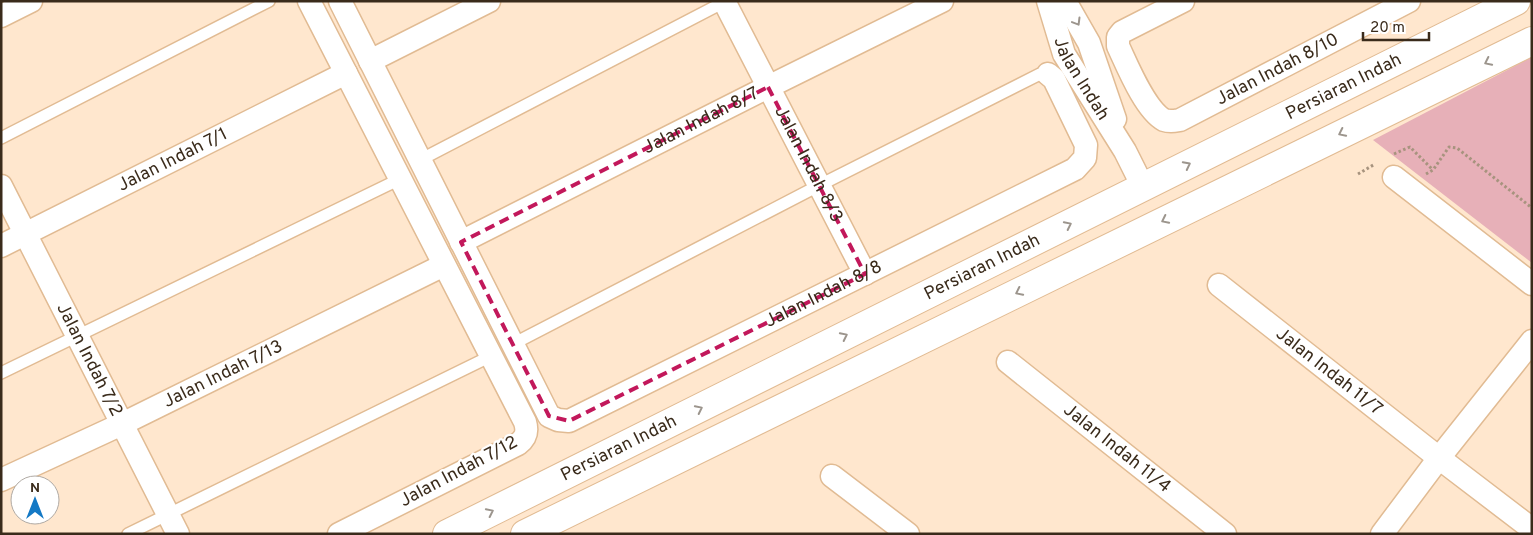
<svg xmlns="http://www.w3.org/2000/svg" width="1533" height="535" viewBox="0 0 1533 535" font-family="Overpass,sans-serif">
<style>
.green{fill:#e7b0b8}
.lines{fill:none;stroke-linecap:round;stroke-linejoin:round}
.service-casing{stroke:#e1bb93;stroke-width:14}
.minor-casing{stroke:#e1bb93;stroke-width:25}
.secondary-casing{stroke:#e1bb93;stroke-width:30}
.path{stroke:#a7937e;stroke-width:3;stroke-dasharray:2.5 2.5;stroke-linecap:butt}
.service{stroke:#fff;stroke-width:11}
.minor{stroke:#fff;stroke-width:22}
.secondary{stroke:#fff;stroke-width:28}
.oneway{stroke:#9c958d}
.marked{fill:none;stroke:#c2185b;stroke-width:4;stroke-dasharray:10 6;stroke-linejoin:round}
.labels{text-anchor:middle;dominant-baseline:central;stroke-width:4.5;stroke-linejoin:round;paint-order:stroke}
.street-label{font-size:18px;fill:#3a2b1b;stroke:#fff}
</style>
<rect width="100%" height="100%" fill="#ffe7ce"/>
<!-- green -->
<path class="green" d="M 1532,57 L 1532,263 L 1373,140 Z"/>
<g class="lines">
<defs>
<path id="service" d="M 1,138 L 269,1
M 420,160 L 726,1
M 513,344 L 818,186 L 1040,74 L 1048,74
M 1,373 L 400,179
M 128,534 L 491,356"/>
<g id="minor">
<path d="M 309,1 L 525,422 C 528,432 526,438 518,444 L 339,534"/>
<path id="s1" d="M 340,1 L 549,416 L 558,420 L 569,421 L 1075,169 L 1085,158 L 1086,145 L 1054,79 L 1048,74"/>
<path id="s2" d="M 724,1 L 865,274"/>
<path id="s3" d="M 1048,1 L 1064,54 L 1125,151 L 1143,187"/>
<path d="M 1065,1 L 1089,43 L 1115,119"/>
<path id="s4" d="M 1183,1 L 1122,32 L 1118,37 L 1118,46 C 1127,65 1145,110 1164,120 C 1170,122 1174,121 1180,120 L 1409,1"/>
<path d="M 1,16 L 31,1"/>
<path d="M 370,61 L 489,1"/>
<path d="M 1394,177 L 1532,284"/>
<path id="s5" d="M 1,186 L 178,534"/>
<path id="s6" d="M 461,242 L 768,87 L 942,1"/>
<path id="s7" d="M 1,246 L 346,73"/>
<path id="s8" d="M 1219,285 L 1439,458 L 1532,529"/>
<path id="s9" d="M 1008,362 L 1225,534"/>
<path d="M 832,476 L 908,534"/>
<path id="s10" d="M 1,480 L 122,424 L 444,265"/>
<path d="M 1382,534 L 1439,458 L 1532,341"/>
</g>
<g id="secondary">
<path id="s11" d="M 447,534 L 1516,1"/>
<path d="M 525,534 L 1532,41"/>
</g>
</defs>
<!-- service casing -->
<use href="#service" class="service-casing"/>
<!-- minor casing -->
<use href="#minor" class="minor-casing"/>
<!-- secondary casing -->
<use href="#secondary" class="secondary-casing"/>
<!-- path -->
<path class="path" d="M 1394,154 L 1410,147 L 1433,170
M 1358,174 L 1375,164
M 1426,174 L 1433,170 L 1449,147 L 1457,148 L 1532,208"/>
<!-- service -->
<use href="#service" class="service"/>
<!-- minor -->
<use href="#minor" class="minor"/>
<!-- secondary -->
<use href="#secondary" class="secondary"/>
</g>
<!-- one-way arrows -->
<defs><path id="oneway-chevron" d="M-2-3.5L2.5 0L-2 3.5" fill="none" stroke-width="1.6" stroke-linecap="round" stroke-linejoin="round" transform="scale(1.25)"/></defs>
<g class="oneway">
<use href="#oneway-chevron" transform="translate(1077 22) rotate(59)"/>
<use href="#oneway-chevron" transform="translate(1488 62) rotate(154)"/>
<use href="#oneway-chevron" transform="translate(1342 133) rotate(154)"/>
<use href="#oneway-chevron" transform="translate(1187 165) rotate(-27)"/>
<use href="#oneway-chevron" transform="translate(1165 220) rotate(154)"/>
<use href="#oneway-chevron" transform="translate(1068 225) rotate(-26)"/>
<use href="#oneway-chevron" transform="translate(1019 292) rotate(154)"/>
<use href="#oneway-chevron" transform="translate(844 336) rotate(-26)"/>
<use href="#oneway-chevron" transform="translate(699 409) rotate(-26)"/>
<use href="#oneway-chevron" transform="translate(490 512) rotate(-26)"/>
</g>
<!-- marked area -->
<path class="marked" d="M 768,87 L 865,274 L 569,421 L 549,416 L 461,242 Z"/>
<g class="labels">
<!-- street labels -->
<g class="street-label">
<text stroke="none"><textPath href="#s4" startOffset="298">Jalan Indah 8/10</textPath></text>
<text stroke="none"><textPath href="#s3" startOffset="85">Jalan Indah</textPath></text>
<text stroke="none"><textPath href="#s11" startOffset="1002">Persiaran Indah</textPath></text>
<text stroke="none"><textPath href="#s6" startOffset="269">Jalan Indah 8/7</textPath></text>
<text stroke="none"><textPath href="#s7" startOffset="192">Jalan Indah 7/1</textPath></text>
<text stroke="none"><textPath href="#s2" startOffset="184">Jalan Indah 8/3</textPath></text>
<text stroke="none"><textPath href="#s11" startOffset="598">Persiaran Indah</textPath></text>
<text stroke="none"><textPath href="#s1" startOffset="770">Jalan Indah 8/8</textPath></text>
<text stroke="none"><textPath href="#s5" startOffset="195">Jalan Indah 7/2</textPath></text>
<text stroke="none"><textPath href="#s8" startOffset="140">Jalan Indah 11/7</textPath></text>
<text stroke="none"><textPath href="#s10" startOffset="246">Jalan Indah 7/13</textPath></text>
<text stroke="none"><textPath href="#s11" startOffset="192">Persiaran Indah</textPath></text>
<text stroke="none"><textPath href="#s9" startOffset="139">Jalan Indah 11/4</textPath></text>
<text transform="translate(459 472) rotate(-28)">Jalan Indah 7/12</text>
</g>
</g>
<!-- border -->
<rect width="1533" height="535" fill="none" stroke="#3a2b1b" stroke-width="5"/>
<!-- north arrow -->
<g transform="translate(35 500)"><circle r="24" fill="#ffffff" stroke="#b0aaa4"/>
<path d="M0-4L9 19L0 12L-9 19Z" fill="#1479c5"/>
<text y="-8" font-size="14" font-weight="bold" text-anchor="middle" fill="#3a2b1b">N</text>
</g>
<!-- scale -->
<path d="M1363 32v8h66v-8" fill="none" stroke="#3a2b1b" stroke-width="2.5"/>
<text x="1370" y="32" font-size="15" fill="#3a2b1b" stroke="#ffffff" stroke-width="4" paint-order="stroke">20 m</text>
</svg>
